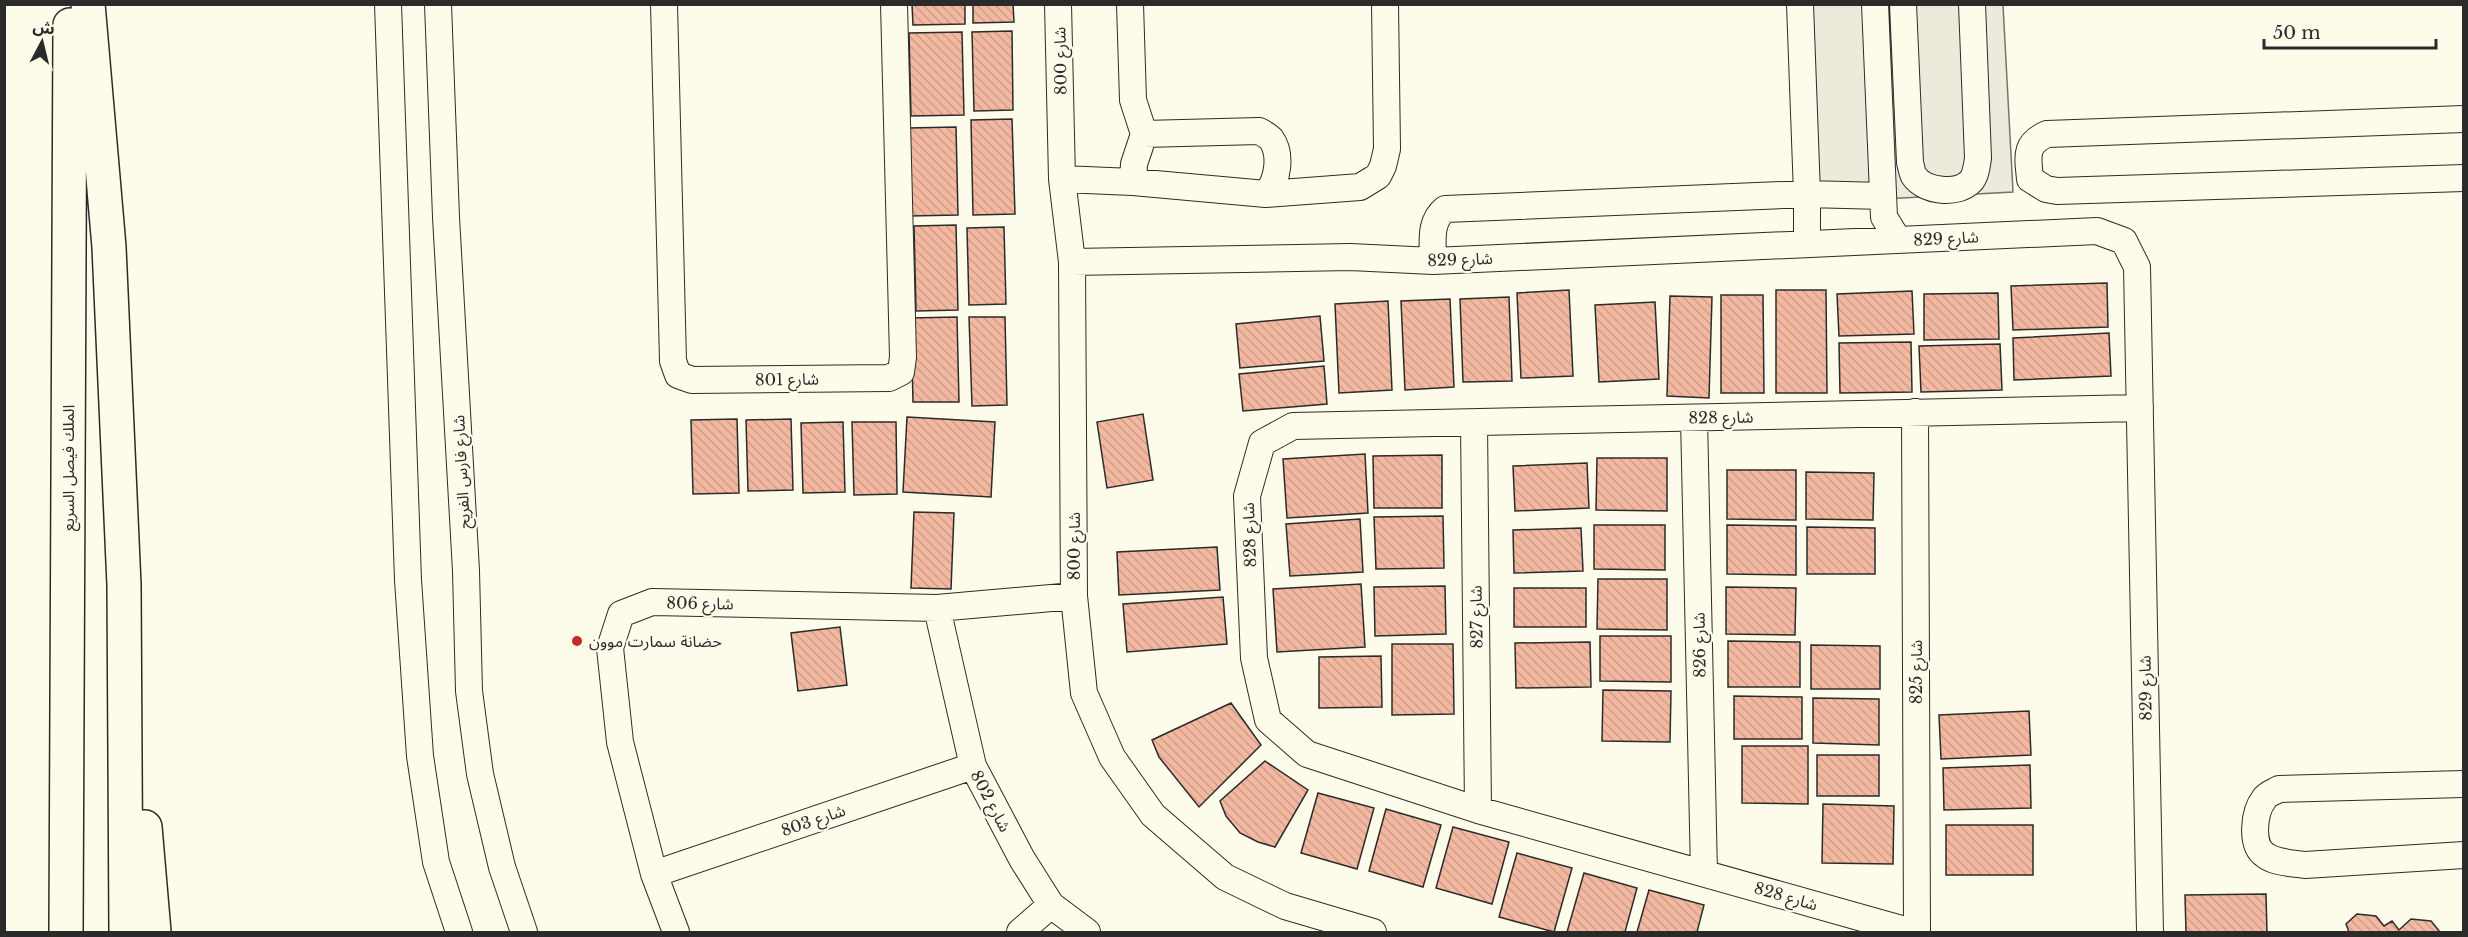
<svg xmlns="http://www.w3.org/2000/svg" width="2468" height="937" viewBox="0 0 2468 937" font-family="'Libre Baskerville','Noto Sans Arabic',serif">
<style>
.parking{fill:#eceadb;stroke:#74746e;stroke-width:1.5}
.building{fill:url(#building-back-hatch);stroke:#2b2b2b;stroke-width:1.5}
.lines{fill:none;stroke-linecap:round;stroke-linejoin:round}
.minor-casing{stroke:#2b2b2b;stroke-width:28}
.highway-casing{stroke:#2b2b2b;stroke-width:36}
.minor{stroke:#fdfbea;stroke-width:26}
.highway{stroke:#fdfbea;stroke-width:33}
.poi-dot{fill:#c62828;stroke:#fdfbea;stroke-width:2}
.labels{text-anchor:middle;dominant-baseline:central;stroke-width:4.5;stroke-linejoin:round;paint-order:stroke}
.street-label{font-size:16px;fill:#2b2b2b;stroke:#fdfbea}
.poi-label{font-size:16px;fill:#2b2b2b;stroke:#fdfbea;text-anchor:start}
</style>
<defs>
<pattern id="building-back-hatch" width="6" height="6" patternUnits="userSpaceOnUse" patternTransform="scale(1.5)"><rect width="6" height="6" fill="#f2b8a0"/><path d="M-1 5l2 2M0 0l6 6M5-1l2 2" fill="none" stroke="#d09e8a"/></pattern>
</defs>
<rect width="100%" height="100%" fill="#fdfbea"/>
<!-- parking -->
<path class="parking" d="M 1799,5 L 2003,5 L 2013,192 L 1810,203 Z"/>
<!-- building -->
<path class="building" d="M 912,4 L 965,4 L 965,24 L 913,25 Z
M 973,4 L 1013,4 L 1014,22 L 973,23 Z
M 1012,31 L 1013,110 L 974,111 L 972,32 Z
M 962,32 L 964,115 L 911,116 L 909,33 Z
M 1012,119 L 1015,214 L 973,215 L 971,120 Z
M 956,127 L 958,215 L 910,216 L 908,128 Z
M 956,225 L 958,310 L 916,311 L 914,226 Z
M 1004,227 L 1006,304 L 969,305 L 967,228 Z
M 2107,283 L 2108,327 L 2013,330 L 2011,286 Z
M 1569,290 L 1573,376 L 1521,378 L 1517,293 Z
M 1776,290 L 1826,290 L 1827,393 L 1776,393 Z
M 1912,291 L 1914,334 L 1839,336 L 1837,294 Z
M 1998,293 L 1999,339 L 1924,340 L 1924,294 Z
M 1721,295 L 1763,295 L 1764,393 L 1721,393 Z
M 1670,296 L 1712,297 L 1709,398 L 1667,396 Z
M 1509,297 L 1512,381 L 1463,382 L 1460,299 Z
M 1450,299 L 1454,387 L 1405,390 L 1401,301 Z
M 1388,301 L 1392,390 L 1339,393 L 1335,304 Z
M 1655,302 L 1659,379 L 1599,382 L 1595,305 Z
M 1320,316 L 1324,361 L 1240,368 L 1236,324 Z
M 957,317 L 959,402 L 913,402 L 911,318 Z
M 969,317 L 1005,317 L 1007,405 L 972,406 Z
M 2109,333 L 2111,376 L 2014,380 L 2013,338 Z
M 1911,342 L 1912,392 L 1840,393 L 1839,343 Z
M 2000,344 L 2002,390 L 1921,392 L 1919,346 Z
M 1324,366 L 1327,404 L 1243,411 L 1239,374 Z
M 1143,414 L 1153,480 L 1107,488 L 1097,422 Z
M 907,417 L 995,422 L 991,497 L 903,492 Z
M 737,419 L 739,493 L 693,494 L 691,420 Z
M 791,419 L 793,490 L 748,491 L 746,420 Z
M 843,422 L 845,492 L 803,493 L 801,423 Z
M 852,422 L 896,422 L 897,494 L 854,495 Z
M 1365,454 L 1368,513 L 1287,518 L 1283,459 Z
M 1442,455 L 1442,508 L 1374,508 L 1373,456 Z
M 1597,458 L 1667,458 L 1667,511 L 1596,510 Z
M 1587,463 L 1589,508 L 1515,511 L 1513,466 Z
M 1727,470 L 1796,470 L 1796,520 L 1727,519 Z
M 1806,472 L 1874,473 L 1873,520 L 1806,519 Z
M 914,512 L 954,513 L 951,589 L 911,588 Z
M 1443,516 L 1444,568 L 1376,569 L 1374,517 Z
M 1360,519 L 1363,572 L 1290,576 L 1286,524 Z
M 1594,525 L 1665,525 L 1665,570 L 1594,569 Z
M 1727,525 L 1796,526 L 1796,575 L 1727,574 Z
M 1807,527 L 1875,528 L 1875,574 L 1807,574 Z
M 1581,528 L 1583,571 L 1514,573 L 1513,530 Z
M 1217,547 L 1220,590 L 1119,595 L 1117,552 Z
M 1598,579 L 1667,579 L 1667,630 L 1597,629 Z
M 1361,584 L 1365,647 L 1277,652 L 1273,589 Z
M 1445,586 L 1446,634 L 1375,636 L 1374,587 Z
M 1726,587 L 1796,588 L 1795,635 L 1726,634 Z
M 1514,588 L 1586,588 L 1586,627 L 1514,627 Z
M 1223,597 L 1227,644 L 1127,652 L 1123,604 Z
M 840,627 L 847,685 L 798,691 L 791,633 Z
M 1600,636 L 1671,636 L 1671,682 L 1600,681 Z
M 1728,641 L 1800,642 L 1800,687 L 1728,687 Z
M 1590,642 L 1591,687 L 1516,688 L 1515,643 Z
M 1392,644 L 1453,644 L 1454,714 L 1392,715 Z
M 1811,645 L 1880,646 L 1880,689 L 1811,689 Z
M 1381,656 L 1382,707 L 1319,708 L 1319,657 Z
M 1603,690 L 1671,691 L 1670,742 L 1602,741 Z
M 1734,696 L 1802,697 L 1802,739 L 1734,739 Z
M 1813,698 L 1879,699 L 1879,745 L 1813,743 Z
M 1231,703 L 1261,745 L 1199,807 L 1159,757 L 1152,740 Z
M 2029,711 L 2031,755 L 1941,759 L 1939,715 Z
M 1742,746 L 1808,746 L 1808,804 L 1742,803 Z
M 1817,755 L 1879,755 L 1879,796 L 1817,796 Z
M 1265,761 L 1308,790 L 1275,847 L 1258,842 L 1240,833 L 1226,816 L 1220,801 Z
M 2030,765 L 2031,808 L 1944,810 L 1943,768 Z
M 1318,793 L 1374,808 L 1357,869 L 1301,853 Z
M 1823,804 L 1894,806 L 1893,864 L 1822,863 Z
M 1386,809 L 1441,825 L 1423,887 L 1369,871 Z
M 1946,825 L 2033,825 L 2033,875 L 1946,875 Z
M 1453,827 L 1509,842 L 1492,904 L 1436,888 Z
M 1517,853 L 1572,868 L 1554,932 L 1499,917 Z
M 1584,873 L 1637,888 L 1625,932 L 1567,932 Z
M 1649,890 L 1704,905 L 1697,932 L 1637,932 Z
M 2266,894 L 2267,932 L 2186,932 L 2185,895 Z
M 2357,914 L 2376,916 L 2384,926 L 2392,921 L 2399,930 L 2411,919 L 2431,921 L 2440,932 L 2349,932 L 2346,924 Z"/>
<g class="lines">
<defs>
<path id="minor" d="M 388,4 L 408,580 L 420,756 L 436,862 L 459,932
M 438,4 L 446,217 L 466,571 L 469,691 L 480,774 L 502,867 L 524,932
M 664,4 L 673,361 L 678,375 L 692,380 L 889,378 L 901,372 L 903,357 L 894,4
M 1058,4 L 1062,179 L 1072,262 L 1074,596 L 1084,693 L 1112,757 L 1153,815 L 1225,877 L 1285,906 L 1373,932
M 1130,4 L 1133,100 L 1144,134 L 1134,164 L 1133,182
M 1800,4 L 1807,194 L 1807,244
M 1875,4 L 1884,217 L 1898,240
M 1903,4 L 1910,162 C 1911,166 1912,173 1914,176 C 1925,192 1958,195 1971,181 C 1976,175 1977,165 1978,158 L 1972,4
M 2464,119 L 2047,134 C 2024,144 2028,157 2030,179 L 2046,189 L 2057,191 L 2464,178
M 1062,179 L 1133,182 L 1266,194 C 1278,181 1282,154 1271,139 C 1268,136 1263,133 1259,131 L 1144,134
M 1266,194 L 1360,187 L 1378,176 L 1383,166 L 1387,149 L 1385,4
M 1433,261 C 1433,242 1429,222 1445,209 L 1807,194 L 1883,196
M 1072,262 L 1350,257 L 1433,261 L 2097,231 L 2124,241 L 2137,267 L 2150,932
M 1915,412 L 1917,932
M 1694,418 L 1704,873
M 1474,423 L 1478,810
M 937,608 L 973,766 L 1022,859 L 1051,905 L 1087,932
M 2464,784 L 2279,789 C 2274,792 2267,794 2264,799 C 2254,812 2250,845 2265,855 C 2275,863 2293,863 2305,865 L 2464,855
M 654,874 L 973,766
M 676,932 L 654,874 L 620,742 L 610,648 L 621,614 L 652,602 L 937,608 L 1074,596
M 1020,932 L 1051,905
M 1912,932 L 1478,810 L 1307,754 L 1268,720 L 1254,658 L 1247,496 L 1262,443 L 1293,426 L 2140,408"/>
<path id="highway" d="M 88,4 L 109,247 L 124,585 L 126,932
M 145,827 L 154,932
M 66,932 L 70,25"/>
</defs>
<!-- minor casing -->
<use href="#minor" class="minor-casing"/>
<!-- highway casing -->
<use href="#highway" class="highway-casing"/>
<!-- minor -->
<use href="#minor" class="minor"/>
<!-- highway -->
<use href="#highway" class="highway"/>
</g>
<!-- markers -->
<circle class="poi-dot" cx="577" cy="641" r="6"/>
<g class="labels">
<!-- street labels -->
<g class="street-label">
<text transform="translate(1060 61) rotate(-91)">شارع 800</text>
<text transform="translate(1946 238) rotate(-3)">شارع 829</text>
<text transform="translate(1460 259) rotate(-2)">شارع 829</text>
<text transform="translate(787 379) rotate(-1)">شارع 801</text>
<text transform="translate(1721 417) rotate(-1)">شارع 828</text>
<text transform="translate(68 468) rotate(-90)">الملك فيصل السريع</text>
<text transform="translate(461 472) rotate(-93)">شارع فارس الفريح</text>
<text transform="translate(1249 535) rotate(-92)">شارع 828</text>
<text transform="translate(1074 546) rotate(-90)">شارع 800</text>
<text transform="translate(700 603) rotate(1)">شارع 806</text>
<text transform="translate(1476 617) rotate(-91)">شارع 827</text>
<text transform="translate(1699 645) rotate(-91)">شارع 826</text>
<text transform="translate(1916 672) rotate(-90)">شارع 825</text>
<text transform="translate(2145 688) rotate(-91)">شارع 829</text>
<text transform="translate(991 801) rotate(62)">شارع 802</text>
<text transform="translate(813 820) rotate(-19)">شارع 803</text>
<text transform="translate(1786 896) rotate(16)">شارع 828</text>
</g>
<!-- poi labels -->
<g class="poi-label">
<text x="589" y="641">حضانة سمارت موون</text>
</g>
</g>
<!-- border -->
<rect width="2468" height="937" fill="none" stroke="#2b2b2b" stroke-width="12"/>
<!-- north arrow -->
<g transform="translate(42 42) rotate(7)" stroke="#fdfbea" stroke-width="4.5" paint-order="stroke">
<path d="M0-4.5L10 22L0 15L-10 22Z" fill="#2b2b2b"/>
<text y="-9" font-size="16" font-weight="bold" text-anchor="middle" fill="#2b2b2b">ش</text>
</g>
<!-- scale -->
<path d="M2264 39v9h172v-9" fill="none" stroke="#2b2b2b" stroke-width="3"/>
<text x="2273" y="39" font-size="18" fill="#2b2b2b" stroke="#fdfbea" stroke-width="4.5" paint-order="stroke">50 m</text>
</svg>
